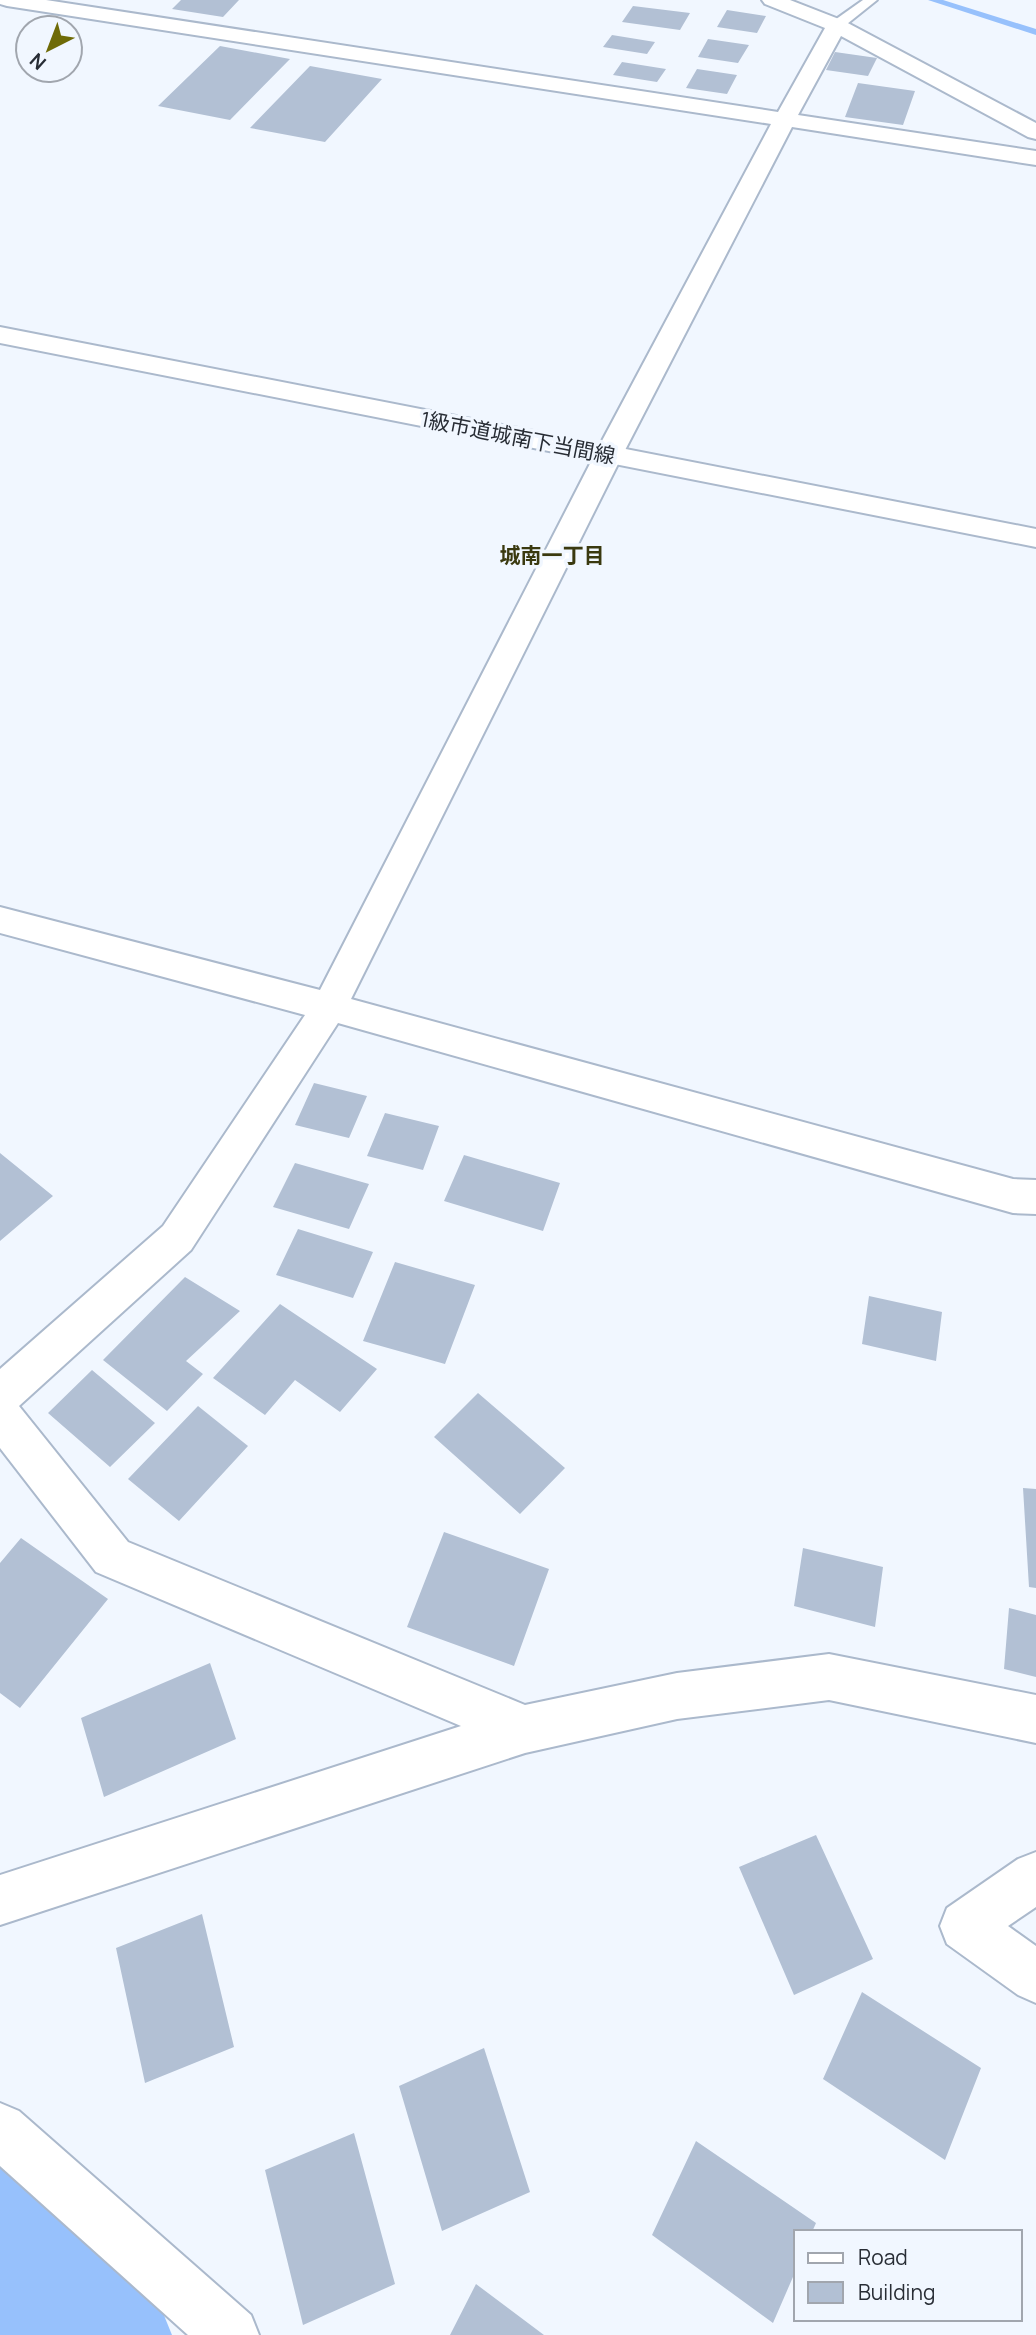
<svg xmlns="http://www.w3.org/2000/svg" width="1036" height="2335" viewBox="0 0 1036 2335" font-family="Manrope,'Noto Sans JP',sans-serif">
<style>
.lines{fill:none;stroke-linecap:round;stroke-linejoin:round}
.stream{fill:#97c1fc;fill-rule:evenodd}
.river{fill:#97c1fc;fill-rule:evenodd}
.building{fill:#b2c0d4}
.lane-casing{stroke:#abb9cc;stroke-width:4}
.street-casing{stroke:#abb9cc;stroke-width:4}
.secondary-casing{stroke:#abb9cc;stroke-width:4}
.lane{fill:#fff;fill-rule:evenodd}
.street{fill:#fff;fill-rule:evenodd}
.secondary{fill:#fff;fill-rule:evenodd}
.labels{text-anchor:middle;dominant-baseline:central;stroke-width:7;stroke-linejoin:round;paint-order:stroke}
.far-street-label{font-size:21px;fill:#282d35;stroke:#f1f7ff}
.far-neighbourhood-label{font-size:21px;font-weight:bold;fill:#3a390f;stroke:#f1f7ff}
</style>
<rect width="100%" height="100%" fill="#f1f7ff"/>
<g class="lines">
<!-- stream -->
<path class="stream" d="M 928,0 L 943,0 L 1036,29 L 1036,35 Z"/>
<!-- river -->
<path class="river" d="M 0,2167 L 57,2191 L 148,2276 L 172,2335 L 0,2335 Z"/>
</g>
<!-- building -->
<path class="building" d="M 181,0 L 239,0 L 223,17 L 172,9 Z
M 633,6 L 690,13 L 680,30 L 622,22 Z
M 727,10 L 766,16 L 757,33 L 717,27 Z
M 612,35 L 655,42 L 647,54 L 603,47 Z
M 708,39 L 749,45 L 738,63 L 698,57 Z
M 220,46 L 290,59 L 230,120 L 158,106 Z
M 835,52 L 877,58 L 868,76 L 826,70 Z
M 622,62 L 666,69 L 657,82 L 613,75 Z
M 310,66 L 382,79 L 325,142 L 250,128 Z
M 697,69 L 737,75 L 727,94 L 686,88 Z
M 858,83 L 915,91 L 903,125 L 845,117 Z
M 314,1083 L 367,1096 L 349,1138 L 295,1125 Z
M 385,1113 L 439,1126 L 423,1170 L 367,1156 Z
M 0,1153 L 53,1196 L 0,1241 Z
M 464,1155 L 560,1183 L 543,1231 L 444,1201 Z
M 295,1163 L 369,1184 L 349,1229 L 273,1207 Z
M 298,1229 L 373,1252 L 353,1298 L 276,1275 Z
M 395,1262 L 475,1285 L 445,1364 L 363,1341 Z
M 185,1277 L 240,1311 L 186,1361 L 203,1374 L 167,1411 L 103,1360 Z
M 869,1296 L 942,1312 L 936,1361 L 862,1344 Z
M 280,1304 L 377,1369 L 340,1412 L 295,1380 L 265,1415 L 213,1378 Z
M 92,1370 L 155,1423 L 110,1467 L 48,1413 Z
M 478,1393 L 565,1468 L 520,1514 L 434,1437 Z
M 198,1406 L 248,1446 L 179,1521 L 128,1479 Z
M 1023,1488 L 1036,1489 L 1036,1588 L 1029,1587 Z
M 444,1532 L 549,1569 L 514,1666 L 407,1627 Z
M 21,1538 L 108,1599 L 20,1708 L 0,1693 L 0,1563 Z
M 803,1548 L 883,1567 L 875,1627 L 794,1606 Z
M 1009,1608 L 1036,1615 L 1036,1677 L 1004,1669 Z
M 210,1663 L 236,1739 L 104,1797 L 81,1718 Z
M 816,1835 L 873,1959 L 794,1995 L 739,1867 Z
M 202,1914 L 234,2047 L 145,2083 L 116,1948 Z
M 862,1992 L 981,2068 L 945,2160 L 823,2079 Z
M 484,2048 L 530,2192 L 442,2231 L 399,2086 Z
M 354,2133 L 395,2284 L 303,2325 L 265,2170 Z
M 696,2141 L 816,2223 L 812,2232 L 796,2232 L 796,2270 L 773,2323 L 652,2235 Z
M 476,2284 L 544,2335 L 450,2335 Z"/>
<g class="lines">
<defs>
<path id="lane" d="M 863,0 L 877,0 L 842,28 L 832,28 L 832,22 Z"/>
<path id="street" d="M 0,0 L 46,0 L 778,112 L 825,28 L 765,4 L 762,0 L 790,0 L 844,21 L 1036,123 L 1036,139 L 1028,137 L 841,36 L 798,115 L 1036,151 L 1036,165 L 792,127 L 623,454 L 351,999 L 1013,1179 L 1036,1180 L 1036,1214 L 1013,1213 L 338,1023 L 191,1250 L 19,1406 L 128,1542 L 525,1705 L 677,1673 L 829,1654 L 1036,1695 L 1036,1743 L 829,1700 L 677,1719 L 525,1753 L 0,1925 L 0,1875 L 461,1726 L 96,1572 L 0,1448 L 0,1369 L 163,1226 L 305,1015 L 0,933 L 0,907 L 320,990 L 595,454 L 771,124 L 7,6 L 0,4 Z
M 1036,1852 L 1036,1907 L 1008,1926 L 1036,1946 L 1036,2003 L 1018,1995 L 947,1944 L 940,1926 L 947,1908 L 1018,1859 Z
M 0,2103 L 19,2111 L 251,2315 L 259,2335 L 188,2335 L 0,2166 Z"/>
<path id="secondary" d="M 0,327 L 1036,529 L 1036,547 L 0,343 Z"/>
</defs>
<!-- lane casing -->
<use href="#lane" class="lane-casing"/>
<!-- street casing -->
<use href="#street" class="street-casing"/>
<!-- secondary casing -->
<use href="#secondary" class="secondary-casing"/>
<!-- lane -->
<use href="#lane" class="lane"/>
<!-- street -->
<use href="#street" class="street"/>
<!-- secondary -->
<use href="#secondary" class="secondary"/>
</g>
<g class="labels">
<!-- far-street labels -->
<g class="far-street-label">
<text transform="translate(518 437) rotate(11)">1級市道城南下当間線</text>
</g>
<!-- far-neighbourhood labels -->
<g class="far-neighbourhood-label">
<text x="552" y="555">城南一丁目</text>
</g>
</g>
<!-- legend -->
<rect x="794" y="2230" width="228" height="91" fill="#f1f7ff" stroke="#a1a6ae" stroke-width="2"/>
<rect x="808" y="2253" width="35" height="10" fill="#ffffff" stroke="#a1a6ae" stroke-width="2"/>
<text x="858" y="2265" font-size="21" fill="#282d35">Road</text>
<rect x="808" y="2282" width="35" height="21" fill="#b2c0d4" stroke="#a1a6ae" stroke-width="2"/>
<text x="858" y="2300" font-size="21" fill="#282d35">Building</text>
<!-- north arrow -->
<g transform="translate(49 49) rotate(222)"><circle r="33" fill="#f1f7ff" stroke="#a1a6ae" stroke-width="2"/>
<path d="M0-5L12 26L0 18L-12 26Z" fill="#6f6b07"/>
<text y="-10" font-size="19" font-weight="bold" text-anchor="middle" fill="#282d35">N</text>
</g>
</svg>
